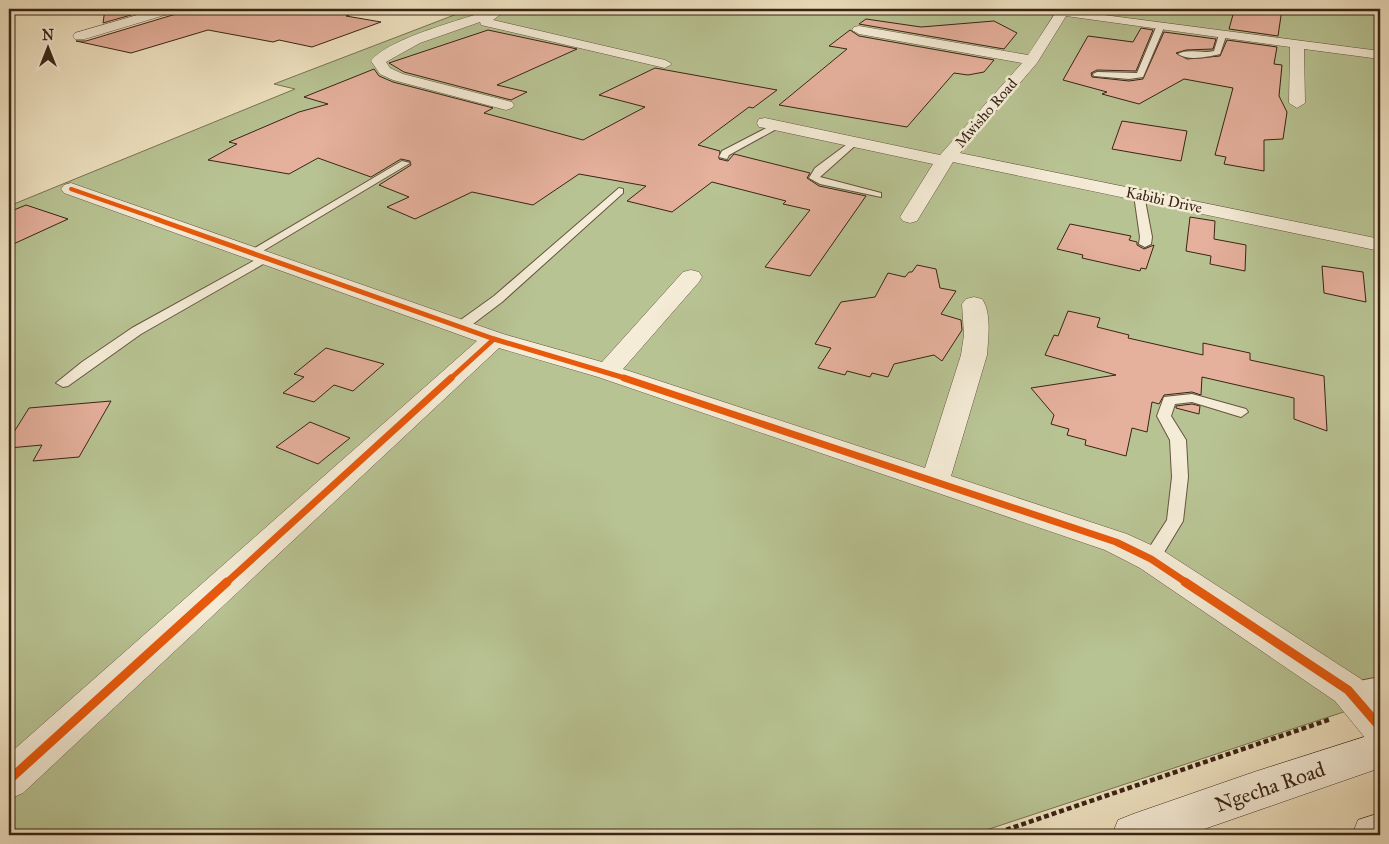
<svg xmlns="http://www.w3.org/2000/svg" width="1389" height="844" viewBox="0 0 1389 844" font-family="'IM FELL Great Primer',serif">
<style>
.green{fill:#b8c393;stroke:#787454}
.building{fill:#e5b09c;stroke:#392415}
.lines{fill:none;stroke-linecap:round;stroke-linejoin:round}
.lane-casing{stroke:#665440;stroke-width:2}
.street-casing{stroke:#665440;stroke-width:1}
.secondary-casing{stroke:#392415;stroke-width:1}
.path{stroke:#392415;stroke-width:4.5;stroke-dasharray:5 3;stroke-linecap:butt}
.lane{fill:#f5ecd7;fill-rule:evenodd}
.street{fill:#f5ecd7;fill-rule:evenodd}
.secondary{fill:#f5ecd7;fill-rule:evenodd}
.cycleway-far3-casing{stroke:#f5ecd7;stroke-width:5.5}
.cycleway-far2-casing{stroke:#f5ecd7;stroke-width:8}
.cycleway-far1-casing{stroke:#f5ecd7;stroke-width:10}
.cycleway-casing{stroke:#f5ecd7;stroke-width:12}
.cycleway-far3{stroke:#e8590c;stroke-width:4}
.cycleway-far2{stroke:#e8590c;stroke-width:5}
.cycleway-far1{stroke:#e8590c;stroke-width:7}
.cycleway{stroke:#e8590c;stroke-width:9}
.labels{text-anchor:middle;dominant-baseline:central;stroke-width:5;stroke-linejoin:round;paint-order:stroke}
.far-street-label{font-size:15px;fill:#392415;stroke:#f5ecd7}
.near-street-label{font-size:21px;fill:#392415;stroke:#f5ecd7}
</style>
<rect width="100%" height="100%" fill="#efe2c1"/>
<filter id="stains"><feTurbulence type="fractalNoise" baseFrequency=".004" numOctaves="4"/><feColorMatrix values="0 0 0 0 .2 0 0 0 0 .09 0 0 0 0 .02 0 0 0 .5 -.17"/></filter>
<radialGradient id="worn" r=".72"><stop offset=".6" stop-color="#630" stop-opacity="0"/><stop offset="1" stop-color="#630" stop-opacity=".3"/></radialGradient>
<!-- green -->
<path class="green" d="M 470,9 L 1380,9 L 1380,700 L 971,835 L 9,835 L 9,206 L 295,89 L 274,84 Z"/>
<!-- building -->
<path class="building" d="M 105,9 L 152,9 L 103,23 Z
M 179,9 L 358,9 L 358,12 L 346,16 L 381,22 L 312,47 L 279,40 L 273,42 L 208,30 L 131,53 L 76,41 L 86,41 L 176,14 Z
M 1253,9 L 1282,9 L 1278,36 L 1229,29 L 1234,11 L 1252,11 Z
M 866,19 L 921,27 L 994,21 L 1017,33 L 1004,49 L 859,24 Z
M 1141,28 L 1153,30 L 1136,71 L 1097,70 L 1091,73 L 1092,77 L 1129,81 L 1143,79 L 1164,32 L 1216,39 L 1213,49 L 1186,50 L 1176,53 L 1187,59 L 1220,56 L 1227,40 L 1277,47 L 1274,64 L 1282,65 L 1279,96 L 1287,112 L 1283,139 L 1264,140 L 1264,171 L 1224,164 L 1226,157 L 1215,155 L 1233,88 L 1184,79 L 1139,104 L 1102,94 L 1107,92 L 1063,80 L 1088,36 L 1133,42 Z
M 488,30 L 577,49 L 497,85 L 527,92 L 511,100 L 404,72 L 389,63 Z
M 850,30 L 859,36 L 994,60 L 984,72 L 968,75 L 954,73 L 907,127 L 779,105 L 847,49 L 829,46 Z
M 655,68 L 777,90 L 753,108 L 749,107 L 698,145 L 720,151 L 719,159 L 728,161 L 734,154 L 810,173 L 807,178 L 819,186 L 866,196 L 810,276 L 765,267 L 810,210 L 783,204 L 786,201 L 712,182 L 672,212 L 627,201 L 646,186 L 579,174 L 533,205 L 472,192 L 415,219 L 387,207 L 409,197 L 379,185 L 411,165 L 410,161 L 401,159 L 371,177 L 318,158 L 289,174 L 208,160 L 237,144 L 229,142 L 299,112 L 328,104 L 304,97 L 374,69 L 379,76 L 393,82 L 493,108 L 484,113 L 583,140 L 645,107 L 599,95 Z
M 1122,121 L 1187,131 L 1181,161 L 1112,149 Z
M 26,205 L 68,219 L 9,246 L 9,212 Z
M 1190,217 L 1215,221 L 1214,239 L 1246,245 L 1245,271 L 1210,264 L 1211,256 L 1186,251 Z
M 1070,224 L 1131,236 L 1129,240 L 1137,242 L 1137,245 L 1144,249 L 1154,245 L 1146,269 L 1141,268 L 1140,271 L 1082,258 L 1083,255 L 1057,249 Z
M 917,265 L 936,269 L 940,288 L 956,291 L 941,314 L 961,320 L 962,330 L 942,361 L 934,355 L 894,364 L 888,377 L 872,373 L 870,377 L 847,371 L 845,375 L 818,368 L 831,348 L 815,344 L 841,302 L 875,297 L 888,273 L 905,277 L 909,272 L 912,272 Z
M 1322,266 L 1363,272 L 1366,302 L 1324,293 Z
M 1068,311 L 1100,318 L 1097,327 L 1129,335 L 1128,338 L 1203,355 L 1203,343 L 1250,353 L 1250,360 L 1324,376 L 1327,431 L 1294,419 L 1294,398 L 1202,377 L 1201,395 L 1192,392 L 1164,395 L 1159,404 L 1152,402 L 1147,432 L 1132,428 L 1126,456 L 1085,445 L 1086,440 L 1067,435 L 1069,429 L 1051,424 L 1054,415 L 1031,388 L 1116,375 L 1045,355 L 1054,335 L 1058,336 Z
M 326,348 L 384,364 L 353,391 L 334,385 L 314,402 L 283,393 L 304,377 L 294,374 Z
M 111,401 L 79,457 L 33,461 L 42,445 L 9,448 L 9,440 L 29,408 Z
M 1192,404 L 1200,406 L 1199,414 L 1176,408 L 1176,406 Z
M 310,422 L 350,438 L 318,464 L 276,447 Z"/>
<g class="lines">
<defs>
<path id="lane" d="M 1161,23 L 1165,25 L 1143,77 L 1129,79 L 1094,76 L 1093,74 L 1097,72 L 1137,73 L 1157,25 Z
M 1220,31 L 1227,33 L 1220,54 C 1208,57 1188,61 1178,54 C 1187,48 1203,54 1214,51 Z
M 774,124 L 782,126 L 729,155 L 727,159 L 719,157 L 722,151 Z
M 854,139 L 859,142 L 857,144 L 820,177 L 881,193 L 881,197 L 820,184 L 809,178 L 815,168 Z
M 402,161 L 410,163 L 258,254 L 250,254 L 248,252 Z
M 619,188 L 623,189 L 623,193 L 502,302 L 465,330 L 455,330 L 453,327 L 455,324 L 494,296 Z
M 1139,192 L 1144,195 L 1152,237 L 1151,244 L 1145,247 L 1139,244 L 1140,237 L 1134,195 Z
M 268,253 L 272,255 L 272,259 L 141,334 L 68,386 L 63,387 L 56,383 L 82,362 L 132,328 Z
M 1192,394 L 1246,409 L 1248,412 L 1241,417 L 1192,402 L 1175,404 L 1171,416 L 1186,440 L 1188,477 L 1183,521 L 1157,564 L 1151,566 L 1145,564 L 1142,559 L 1167,520 L 1172,477 L 1170,440 L 1157,416 L 1164,397 Z
M 1380,677 L 1380,694 L 1350,699 L 1343,696 L 1340,690 L 1343,684 Z"/>
<path id="street" d="M 158,9 L 177,9 L 175,12 L 85,39 L 75,39 L 73,36 L 75,33 Z
M 493,9 L 504,9 L 505,11 L 493,20 L 665,60 L 672,64 L 665,68 L 481,25 L 480,22 L 420,43 L 386,62 L 390,68 L 403,74 L 512,102 L 514,105 L 512,108 L 506,110 L 393,80 L 380,74 L 371,61 C 388,38 465,19 493,9 Z
M 1058,9 L 1380,51 L 1380,59 L 1304,49 L 1305,103 L 1297,108 L 1289,103 L 1290,47 L 1066,16 L 1037,63 L 960,153 L 1380,239 L 1380,251 L 953,162 L 917,221 L 910,223 L 903,221 L 900,217 L 933,164 L 765,128 L 759,127 L 757,123 L 759,119 L 765,118 L 940,155 L 1022,63 L 859,34 L 852,30 L 854,27 L 859,26 L 1028,55 Z
M 71,183 L 503,334 L 602,362 L 683,272 L 691,270 L 699,272 L 702,277 L 699,282 L 623,369 L 925,468 L 961,355 L 964,335 L 962,304 L 966,299 L 974,297 L 982,299 C 992,313 988,339 987,355 L 951,476 L 1127,534 L 1162,550 L 1361,679 L 1380,700 L 1380,744 L 1366,739 L 1335,701 L 1140,568 L 1105,550 L 598,377 L 499,348 L 23,793 L 9,799 L 9,754 L 477,341 L 64,193 L 61,189 L 64,185 Z"/>
<path id="secondary" d="M 1380,732 L 1380,768 L 1187,835 L 1112,835 L 1118,820 L 1133,814 L 1254,772 Z
M 1380,813 L 1380,835 L 1352,835 L 1358,820 Z"/>
</defs>
<!-- lane casing -->
<use href="#lane" class="lane-casing"/>
<!-- street casing -->
<use href="#street" class="street-casing"/>
<!-- secondary casing -->
<use href="#secondary" class="secondary-casing"/>
<!-- path -->
<path class="path" d="M 991,835 L 1331,719"/>
<!-- lane -->
<use href="#lane" class="lane"/>
<!-- street -->
<use href="#street" class="street"/>
<!-- secondary -->
<use href="#secondary" class="secondary"/>
<defs>
<path id="cycleway-far3" d="M 71,189 L 160,220"/>
<path id="cycleway-far2" d="M 156,219 L 494,339 L 628,379
M 450,379 L 494,339"/>
<path id="cycleway-far1" d="M 624,378 L 1116,542 L 1151,559 L 1187,583
M 226,583 L 451,378"/>
<path id="cycleway" d="M 1185,582 L 1348,690 L 1380,727
M 9,780 L 227,582"/>
</defs>
<!-- cycleway-far3 casing -->
<use href="#cycleway-far3" class="cycleway-far3-casing"/>
<!-- cycleway-far2 casing -->
<use href="#cycleway-far2" class="cycleway-far2-casing"/>
<!-- cycleway-far1 casing -->
<use href="#cycleway-far1" class="cycleway-far1-casing"/>
<!-- cycleway casing -->
<use href="#cycleway" class="cycleway-casing"/>
<!-- cycleway-far3 -->
<use href="#cycleway-far3" class="cycleway-far3"/>
<!-- cycleway-far2 -->
<use href="#cycleway-far2" class="cycleway-far2"/>
<!-- cycleway-far1 -->
<use href="#cycleway-far1" class="cycleway-far1"/>
<!-- cycleway -->
<use href="#cycleway" class="cycleway"/>
</g>
<g class="labels">
<!-- far-street labels -->
<g class="far-street-label">
<text transform="translate(986 113) rotate(-49)">Mwisho Road</text>
<text transform="translate(1164 200) rotate(12)">Kabibi Drive</text>
</g>
<!-- near-street labels -->
<g class="near-street-label">
<text transform="translate(1270 787) rotate(-19)">Ngecha Road</text>
</g>
</g>
<!-- margin -->
<rect width="1389" height="844" fill="none" stroke="#efe2c1" stroke-width="30"/>
<rect x="10" y="10" width="1369" height="824" fill="none" stroke="#392415" stroke-width="2.5"/>
<rect x="15" y="15" width="1359" height="814" fill="none" stroke="#392415"/>
<!-- north arrow -->
<g transform="translate(48 48)" stroke="#f5ecd7" stroke-width="4" paint-order="stroke">
<path d="M0-4L9 19L0 12L-9 19Z" fill="#392415"/>
<text y="-8" font-size="14" font-weight="bold" text-anchor="middle" fill="#392415">N</text>
</g>
<rect width="100%" height="100%" filter="url(#stains)"/>
<rect width="100%" height="100%" fill="url(#worn)"/>
</svg>
